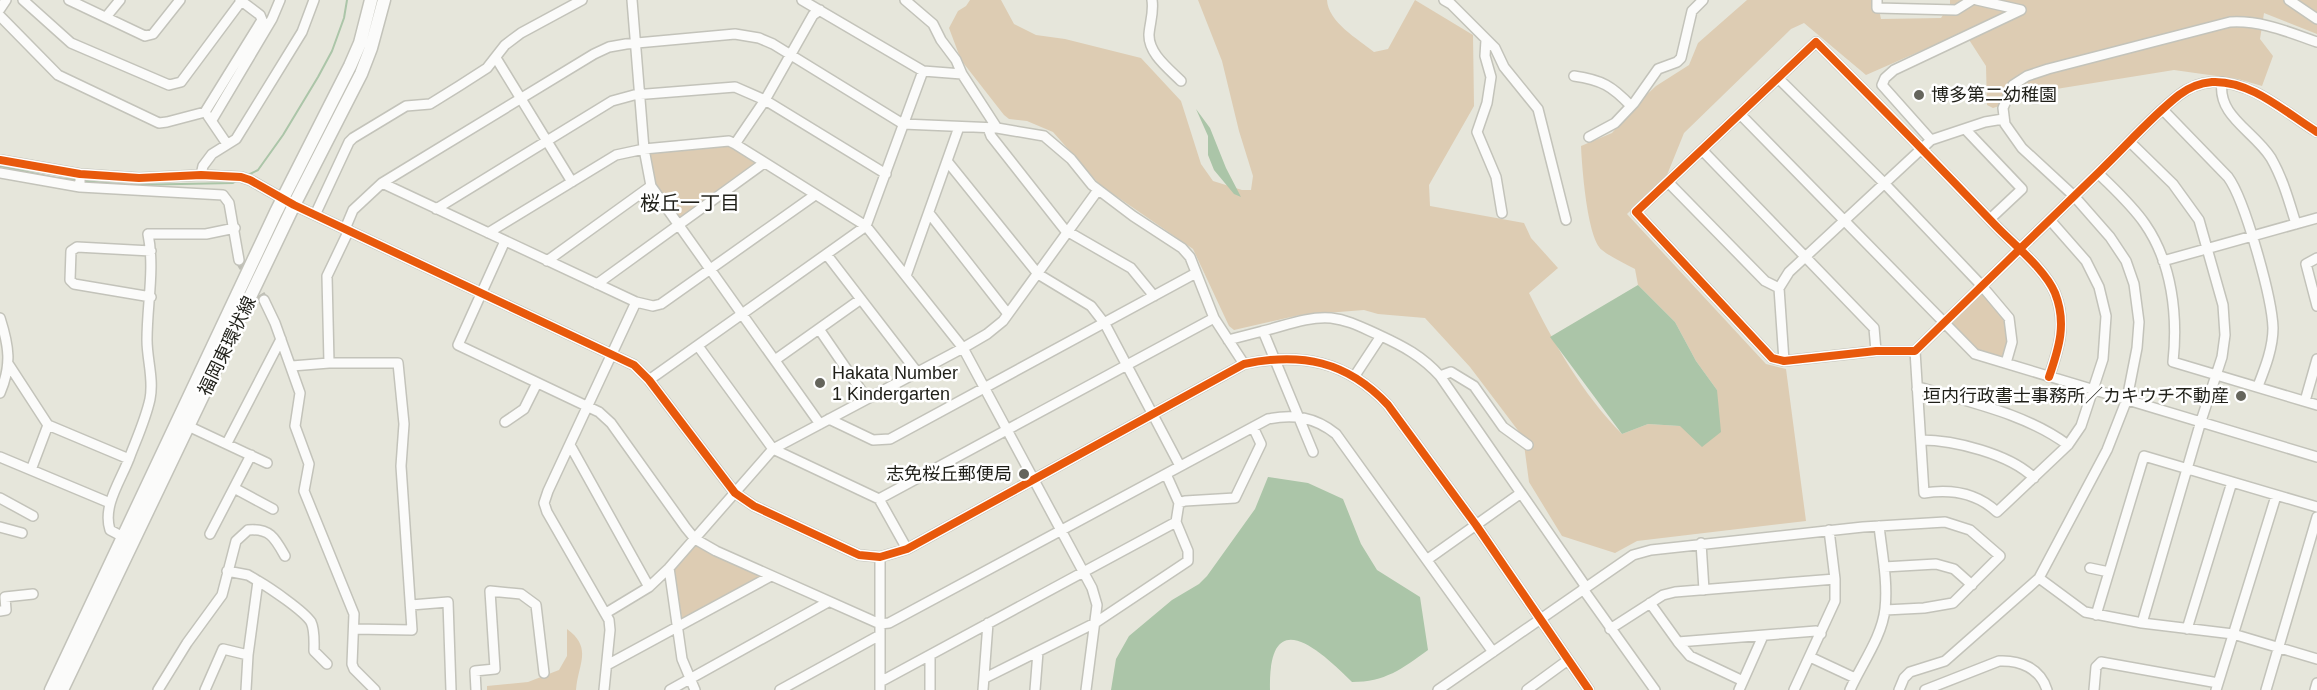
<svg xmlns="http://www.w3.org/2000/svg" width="2317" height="690" viewBox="0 0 2317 690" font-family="Helvetica,'Noto Sans JP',sans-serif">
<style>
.green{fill:#ddccb3}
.water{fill:#abc5a8}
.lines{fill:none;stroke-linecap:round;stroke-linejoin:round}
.stream{stroke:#abc5a8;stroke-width:2}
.minor-tunnel{stroke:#bebeb4;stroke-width:9;stroke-dasharray:9 4.5;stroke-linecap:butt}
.minor-casing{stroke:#c3c3ba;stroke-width:12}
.major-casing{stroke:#c3c3ba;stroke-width:15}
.minor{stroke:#fbfbfa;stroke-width:9}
.major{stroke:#fbfbfa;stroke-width:12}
.cycleway-casing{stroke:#fff;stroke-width:11}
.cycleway{stroke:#e8590c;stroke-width:8}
.poi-dot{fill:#65655c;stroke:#fff;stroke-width:2}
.labels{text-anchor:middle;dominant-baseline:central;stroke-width:5;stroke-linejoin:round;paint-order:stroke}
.poi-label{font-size:18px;fill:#1f1f18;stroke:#fff;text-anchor:start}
.street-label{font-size:18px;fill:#1f1f18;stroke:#fff}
.neighbourhood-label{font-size:20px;fill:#1f1f18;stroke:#fff}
</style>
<rect width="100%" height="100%" fill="#e6e6db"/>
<!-- green -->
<path class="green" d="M 970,0 L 1001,0 L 1014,24 L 1036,35 L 1065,39 L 1141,58 L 1181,101 L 1201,164 L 1213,181 L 1242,190 L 1251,190 L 1253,176 L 1239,131 L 1222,61 L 1198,0 L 1327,0 C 1328,22 1358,39 1374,52 L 1388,49 L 1415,0 L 1473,35 L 1474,106 L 1429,185 L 1430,206 L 1524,223 L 1531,238 L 1558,268 L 1529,293 C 1554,344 1582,393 1622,434 L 1648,424 L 1680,426 L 1717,390 L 1696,361 L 1675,322 L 1638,285 L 1635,269 C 1624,263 1612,258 1602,250 C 1587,238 1582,166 1581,146 L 1612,133 L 1641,100 L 1656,86 L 1689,65 L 1698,43 L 1747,0 L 1877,0 L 1881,19 L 1941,18 L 1950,4 L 1950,0 L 2317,0 L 2317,34 L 2264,13 L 2260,39 L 2273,56 L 2262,86 L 2238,79 L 2174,70 L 2050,90 L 1993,108 L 1987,105 L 1986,66 L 1964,32 L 1866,75 L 1804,23 L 1791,29 L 1684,133 L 1667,175 L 1627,214 L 1766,364 L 1786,369 L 1806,521 L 1637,541 L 1615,553 L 1562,536 L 1529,482 L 1523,437 L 1470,367 L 1425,318 L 1378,314 L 1364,310 L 1300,315 L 1234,330 L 1229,326 L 1193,249 L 1100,185 L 1053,132 L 1027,121 L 1009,119 L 1004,115 L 961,60 L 949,28 L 958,11 L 966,6 Z
M 728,145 L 753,160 L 756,167 L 680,218 L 676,217 L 653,185 L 649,153 Z
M 1981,291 C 2002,314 2012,323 2004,356 L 2001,359 L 1974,348 L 1949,322 Z
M 696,543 L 713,555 L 762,576 L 682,620 L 674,568 Z
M 567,629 C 593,648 578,664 576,690 L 487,690 L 487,686 L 528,682 L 559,670 L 567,656 Z"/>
<!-- water -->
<path class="water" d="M 1196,109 L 1210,128 L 1226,168 L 1241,197 L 1234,194 L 1214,170 L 1208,155 L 1208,136 Z
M 1638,285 L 1675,322 L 1696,361 L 1717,390 L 1721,432 L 1702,447 L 1680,426 L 1648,424 L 1622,434 L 1550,337 Z
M 1268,477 L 1308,483 L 1343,499 L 1361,544 L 1377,570 L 1420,597 L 1428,650 C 1402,669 1385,682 1352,682 C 1317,647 1268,604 1270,690 L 1111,690 L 1116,659 L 1129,636 L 1172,600 L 1199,584 L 1207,576 L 1255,509 Z"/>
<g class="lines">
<!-- stream -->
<path class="stream" d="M 0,166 L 55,178 L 77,180
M 248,175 L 258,170 L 283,135 L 318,77 L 332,51 L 344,18 L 347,0
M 82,181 L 129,185 L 233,183 L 238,180"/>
<!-- minor-tunnel -->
<path class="minor-tunnel" d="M 239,260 L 264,300"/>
<defs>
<path id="minor" d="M 23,0 L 71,43 L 169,85 L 181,82 L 242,0
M 69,0 L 145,36 L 153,34 L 180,0
M 632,0 L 644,149 L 651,186 L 820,424
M 802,0 L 923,71 L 962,74
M 905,0 L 933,24 L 941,40 L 956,60 L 962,74 L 997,128
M 1152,0 C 1154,12 1150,22 1149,34 C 1148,53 1168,68 1181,81
M 1444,0 L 1451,4 L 1495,48 L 1504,67 L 1538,109 L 1566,220
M 1877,0 L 1877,8 L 1956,10 L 1972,0
M 1977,0 L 2021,10
M 2289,0 L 2317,19
M 0,9 L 6,0
M 0,16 L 58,75 L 159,123 L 167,122 L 205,112 L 262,20 L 260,15 L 240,0
M 106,17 L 120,0
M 1486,40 L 1485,56 L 1491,77 L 1487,103 L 1477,132 L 1496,177 L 1502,213
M 496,58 L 572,182
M 1574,76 C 1602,80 1612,86 1631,106
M 1778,78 L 1884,183 L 1982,286 L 2009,318 L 2012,342 L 2006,363
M 2222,82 C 2217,116 2254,131 2271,158 C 2283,179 2289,201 2296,224
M 2163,110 L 2228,177 C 2245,200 2272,298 2273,328 C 2273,348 2265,368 2258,386
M 1740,114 L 1975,354 L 2317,457
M 208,116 L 227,144
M 212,120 L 272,19 L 280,0
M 988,128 L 991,136 L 1065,230 L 1131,268 L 1154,296
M 1966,130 L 2022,189 L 1990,219
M 1589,137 L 1615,123 L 1634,103 L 1658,69 L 1677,62 L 1681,58 L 1692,11 L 1703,0
M 1931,140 L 1882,85 L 1885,78 L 1894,70 L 2021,10
M 2130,142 L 2173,184 L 2199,220 L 2223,305 L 2225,335 L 2222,357 L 2201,421 L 2142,623
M 735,144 L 765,100 L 813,15 L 820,10
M 1702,150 L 1874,328 L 1876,351
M 0,160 L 80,174 L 139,178 L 201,175 L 241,177 L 250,180 L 294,205 L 634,365 L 649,380 L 735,493 L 754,506 L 859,555 L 880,557 L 907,549 L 1244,364 C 1301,352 1347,361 1388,405 L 1476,525 L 1589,690
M 947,161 L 1038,274 L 1091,306 L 1105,324 L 1180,466
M 0,173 L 80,187
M 2098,173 C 2114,189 2132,205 2145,224 C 2172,263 2178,315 2173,362 L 2317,405
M 80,174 L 80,187 L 223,195 L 229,203 L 239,260
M 201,175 L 203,166 L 212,154 L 236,139 L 302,32 L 314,0
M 1668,182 L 1765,281 L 1779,288
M 382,183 L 636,302 L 653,306 L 661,304 L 815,195
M 436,209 L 612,101 L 634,95 L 735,87 L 765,100 L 886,174
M 929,213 L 1008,314
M 315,215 L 349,142 L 353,138 L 406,106 L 430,104 L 459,86 L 487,68 L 505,45 L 521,33 L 582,0
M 345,229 L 353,210 L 382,183 L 594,54 L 609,47 L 626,44 L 735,34 L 759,38 L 773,44 L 903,124 L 997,128 L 1044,136 L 1071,159 L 1092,185 L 1133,216 L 1182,248 L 1190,257 L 1214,318 L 1244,364
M 488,233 L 616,155 L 644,149 L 729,141 L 735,144 L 866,226 L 963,348 L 1092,588 L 1097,605 L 1086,690
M 505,241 L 458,345 L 599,412 L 611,423 L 686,528 L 695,539 L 716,551 L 880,624 L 889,623 L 1268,419 C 1294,414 1315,417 1336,434 L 1493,652
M 827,255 L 917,372
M 2317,258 L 2306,264 L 2317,306
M 547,261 L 651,186
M 2163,261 L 2317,218
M 906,276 L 959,127
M 597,284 L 764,163
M 151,297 L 74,284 L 70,280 L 71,251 L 77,247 L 151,251
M 264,300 L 275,323 L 300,393 L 295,426 L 309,464 L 304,491 L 354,614 L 352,664 L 354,669 L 375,690
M 0,318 C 9,346 12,365 0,393
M 819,329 L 867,399
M 1228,340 L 1263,331
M 698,346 L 773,449 L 879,499 L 1214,318
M 1915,351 L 1924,493 C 1950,489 1977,493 1997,512 L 2068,445 L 2081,426 L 2103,359 L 2106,316 L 2099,287 L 2086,261 L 2050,220
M 775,360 L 861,299
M 1784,361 L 1779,288 L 1789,272 L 1931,140 L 1985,122 L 2003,119
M 329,363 L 327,276 L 349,230
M 9,365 L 48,425 L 129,459
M 292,366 L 329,363 L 398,363 L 404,424 L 401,466 L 412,630 L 354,629
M 1440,376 L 1451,372 L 1474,386 L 1503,427 L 1528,445
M 1354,377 L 1381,336
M 2049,377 C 2059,348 2067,323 2055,293 C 2045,269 2013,244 1995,225 C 1936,163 1876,102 1816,42 L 1636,212 L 1772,358 L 1784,361 L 1876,351 L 1915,351 C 1977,291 2038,231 2100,171 C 2126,146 2151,117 2179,95 C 2188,88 2200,83 2212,82 C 2251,80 2286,113 2317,132
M 649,380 L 866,226 L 923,71
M 1917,389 L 1922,388 C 1972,403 2026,414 2068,445
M 2305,401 L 2317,359
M 829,419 L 873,440 L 890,439 L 1196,273
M 505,422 L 524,409 L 537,383
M 188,426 L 267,463
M 1921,440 C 1954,440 2010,454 2034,478
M 227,443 L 281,339
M 570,445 L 649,587
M 1313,452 L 1263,331 C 1284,326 1308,316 1331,318 C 1349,320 1363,328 1379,335 C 1403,346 1422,356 1440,376 L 1586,587
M 0,457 L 110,503
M 31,470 L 48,425
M 234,488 L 273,509
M 0,498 L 33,516
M 879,499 L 907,549
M 1179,503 L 1185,501 L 1235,498 L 1261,444 L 1253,427
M 0,527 L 22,533
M 210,534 L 251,455
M 127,539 L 110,530 C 102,505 122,479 130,456 C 137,438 146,418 150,399 C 154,379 147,360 147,340 C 147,304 155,269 148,234 L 206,234 L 235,228
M 1701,543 L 1704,590
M 880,557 L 880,690
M 1428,559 L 1521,493
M 1884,567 L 1936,564 L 1954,569 L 1972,585
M 669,568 L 682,659 L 695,690
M 2090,568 L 2109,572
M 227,571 L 248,575 L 258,581 L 248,655 L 246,690
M 2039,578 L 2085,612 L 2142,623 L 2233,634 L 2317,659
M 258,581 C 270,588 304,611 311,622 C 315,630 314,642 314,651 L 327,664
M 1583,589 L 1655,690
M 1650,603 L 1678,642 L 1816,631 L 1821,634
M 411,605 L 448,602 L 451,690
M 0,611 L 6,610 L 5,597 L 33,594
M 606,613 L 649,587 L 669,568 L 773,449 L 963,348 L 987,334 L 1003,321 L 1098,190
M 2096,615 L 2144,456 L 2317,507
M 1610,629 L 1663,595 L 1675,592 L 1835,579
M 2187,629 L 2232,482
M 1678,642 L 1690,656 L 1743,681
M 930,655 L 930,690
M 1810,657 L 1855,678
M 607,665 L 771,576
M 985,678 L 1095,623 L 1188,561 L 1188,551 L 1176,522 L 1179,503 L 1166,474
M 880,682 L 1176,522
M 158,690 L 187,643 L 222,595 L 236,541 L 248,530 C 270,528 275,538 285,556
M 205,690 L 223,649 L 248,655
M 476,690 L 475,671 L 495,669 L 490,591 L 521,594 L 536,605 L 544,673
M 604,690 L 610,630 L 609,620 L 547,512 L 544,503 L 548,491 L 636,302
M 670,690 L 828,602
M 780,690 L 880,635
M 983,690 L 988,623
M 1035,690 L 1038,652
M 1438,690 L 1633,555 L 1651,550 L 1863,527 L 1945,522 L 1970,530 L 2000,556 L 1953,603 L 1924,608 L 1885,610
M 1527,690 L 1568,660
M 1739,690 L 1763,636
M 1794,690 L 1835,601 L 1835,579 L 1829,530
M 1850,690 C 1861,665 1882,637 1885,609 C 1888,582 1882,553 1879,526
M 1899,690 L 1904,678 L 1910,672 L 1945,661 L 2039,578 L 2107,450 L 2127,399 L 2137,348 L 2139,322 L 2134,284 L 2126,261 L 2110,237 L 2074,196 L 2022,148 L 2005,124 L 2003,108 L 2013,85 L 2027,76 L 2048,69 L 2230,22 C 2261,20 2288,32 2317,42
M 1925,690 L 1999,661 C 2020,660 2040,668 2047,690
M 2094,690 L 2096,667 L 2101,662 L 2218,683
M 2216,690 L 2276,496
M 2266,690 L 2317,517
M 2315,690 L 2317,683"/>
<path id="major" d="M 51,690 L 276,212 L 350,66 L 360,43 L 371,0
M 62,690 L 294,205 L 361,74 L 371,48 L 384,0"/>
</defs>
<!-- minor casing -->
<use href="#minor" class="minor-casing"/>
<!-- major casing -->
<use href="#major" class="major-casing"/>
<!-- minor -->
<use href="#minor" class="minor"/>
<!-- major -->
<use href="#major" class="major"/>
<defs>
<path id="cycleway" d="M 0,160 L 80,174 L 139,178 L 201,175 L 241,177 L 250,180 L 294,205 L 634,365 L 649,380 L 735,493 L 754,506 L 859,555 L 880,557 L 907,549 L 1244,364 C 1301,352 1347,361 1388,405 L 1476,525 L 1589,690
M 2049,377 C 2059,348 2067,323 2055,293 C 2045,269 2013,244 1995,225 C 1936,163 1876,102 1816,42 L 1636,212 L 1772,358 L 1784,361 L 1876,351 L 1915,351 C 1977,291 2038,231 2100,171 C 2126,146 2151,117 2179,95 C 2188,88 2200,83 2212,82 C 2251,80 2286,113 2317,132"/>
</defs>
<!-- cycleway casing -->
<use href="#cycleway" class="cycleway-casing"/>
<!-- cycleway -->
<use href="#cycleway" class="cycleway"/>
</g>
<!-- markers -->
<g class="poi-dot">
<circle cx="1919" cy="95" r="6"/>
<circle cx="820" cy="383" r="6"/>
<circle cx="2241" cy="396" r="6"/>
<circle cx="1024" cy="474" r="6"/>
</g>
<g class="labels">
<!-- poi labels -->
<g class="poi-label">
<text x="1931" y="95">博多第二幼稚園</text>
<text x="832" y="373">Hakata Number<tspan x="832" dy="21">1 Kindergarten</tspan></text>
<text x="2229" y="396" text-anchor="end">垣内行政書士事務所／カキウチ不動産</text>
<text x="1012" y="474" text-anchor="end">志免桜丘郵便局</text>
</g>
<!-- street labels -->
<g class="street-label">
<text transform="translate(227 346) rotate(-64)">福岡東環状線</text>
</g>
<!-- neighbourhood labels -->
<g class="neighbourhood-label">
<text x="690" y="203">桜丘一丁目</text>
</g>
</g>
</svg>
